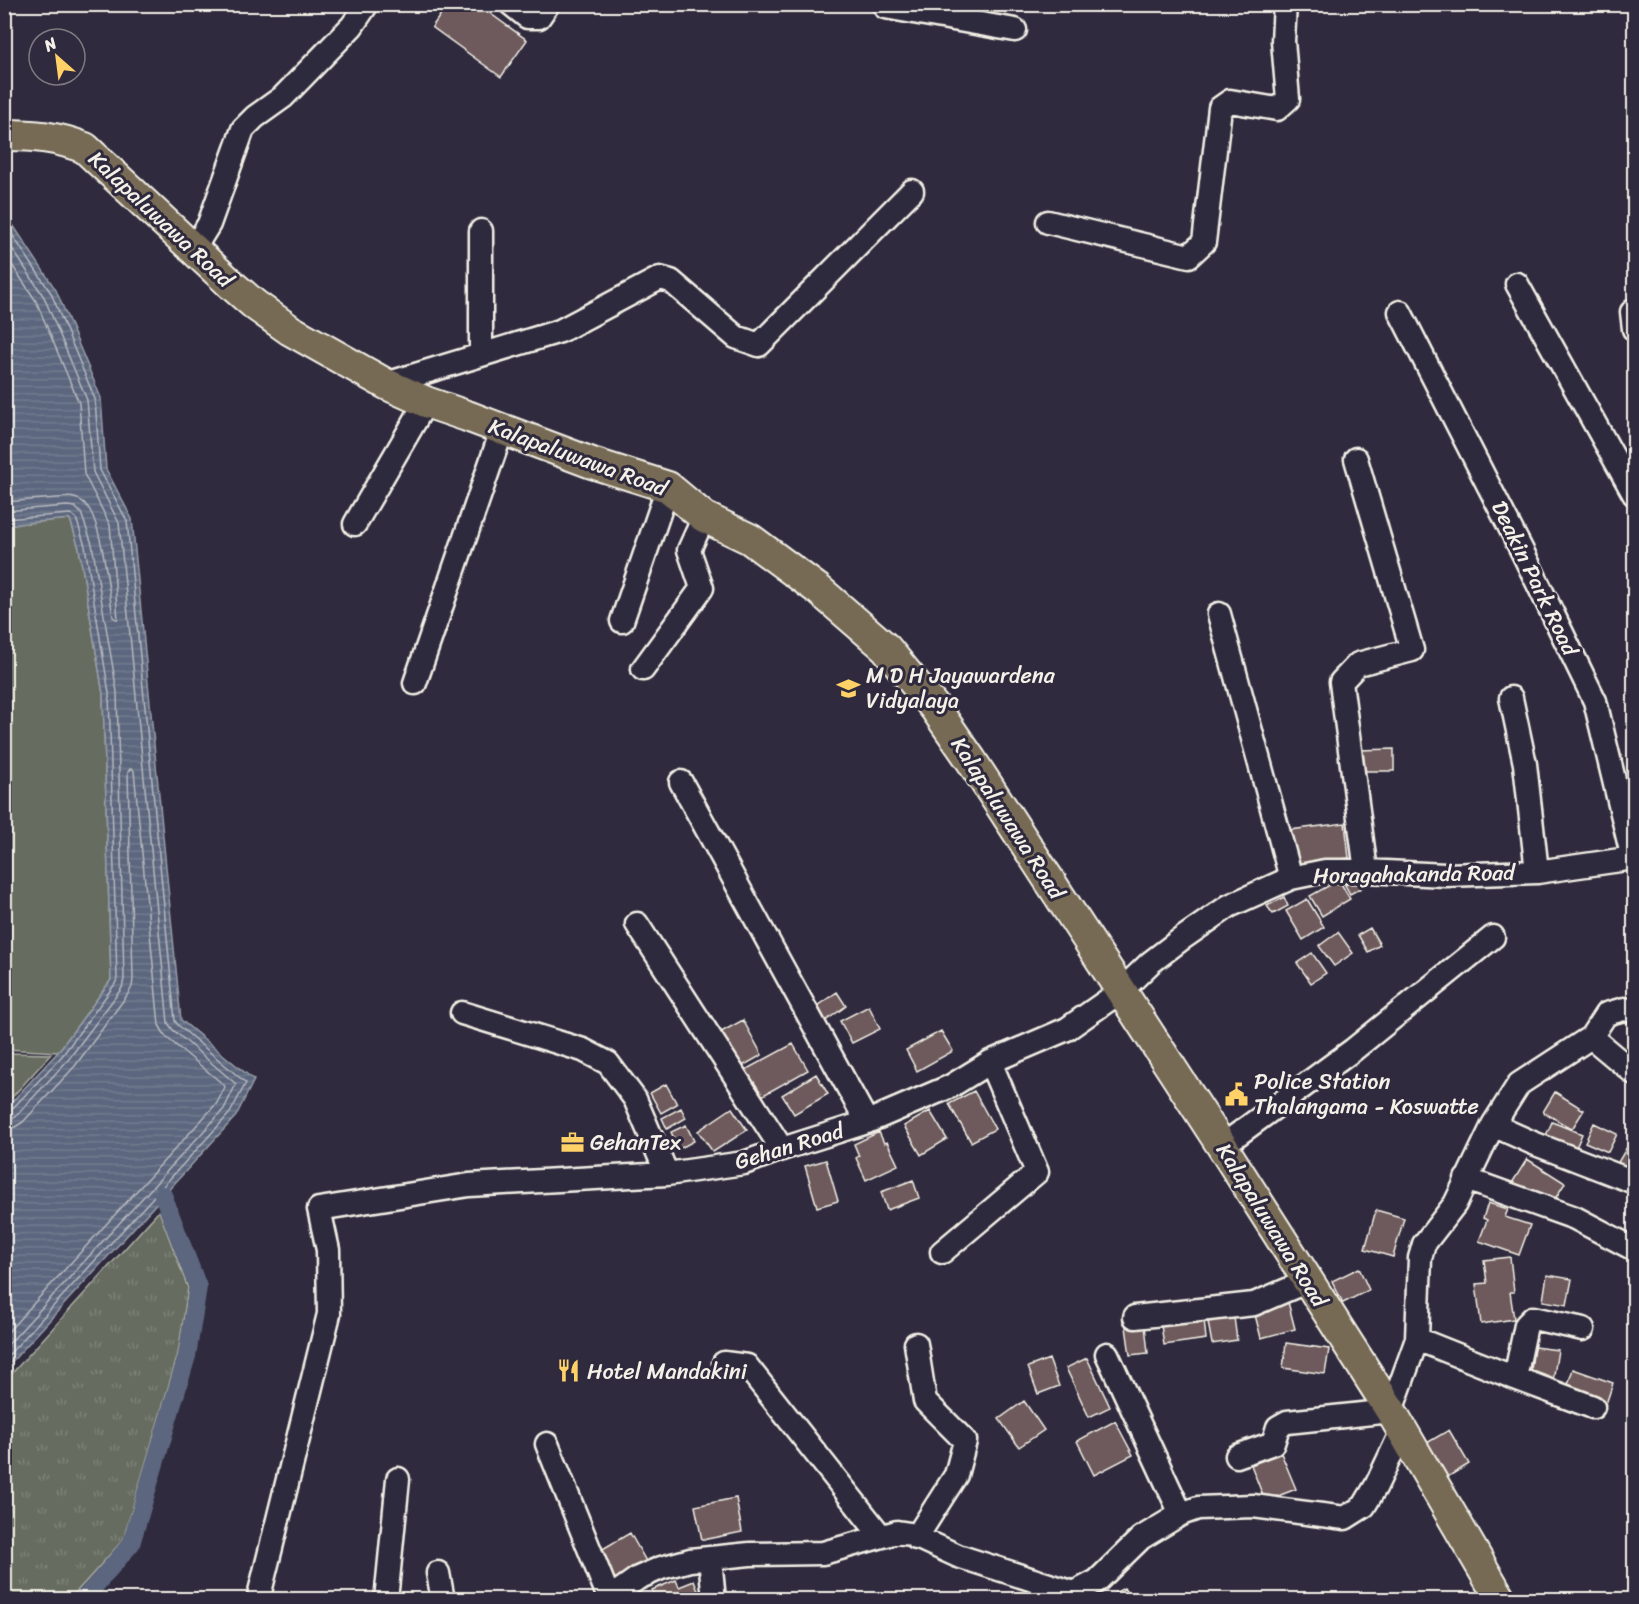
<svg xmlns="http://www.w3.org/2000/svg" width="1639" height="1604" viewBox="0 0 1639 1604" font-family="Sriracha,sans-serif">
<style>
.grass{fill:url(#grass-tufts);stroke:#adafa4;stroke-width:1.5}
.garden{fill:#666d60;stroke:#adafa4;stroke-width:1.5}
.water{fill:url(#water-rules);stroke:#989ea8;stroke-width:1.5}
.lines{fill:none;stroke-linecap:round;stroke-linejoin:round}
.shore{stroke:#b7b9be;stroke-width:1.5}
.canal{stroke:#5b667e;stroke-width:18}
.building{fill:#6e5a5b;stroke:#f4f1e8;stroke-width:1.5}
.minor-casing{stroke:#f4f1e8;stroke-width:27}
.major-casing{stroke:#f4f1e8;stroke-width:34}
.minor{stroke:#2f2a3d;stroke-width:22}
.major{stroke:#766a54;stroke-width:30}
.labels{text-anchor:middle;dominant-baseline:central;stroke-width:6;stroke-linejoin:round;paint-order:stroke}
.street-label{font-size:22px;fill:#f4f1e8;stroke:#2f2a3d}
.poi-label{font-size:22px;fill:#f4f1e8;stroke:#2f2a3d;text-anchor:start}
</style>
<defs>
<pattern id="grass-tufts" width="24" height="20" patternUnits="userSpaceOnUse" patternTransform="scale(1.5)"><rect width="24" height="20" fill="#666d60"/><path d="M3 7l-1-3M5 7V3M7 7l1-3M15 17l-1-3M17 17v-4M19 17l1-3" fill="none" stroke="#7c8277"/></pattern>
<pattern id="water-rules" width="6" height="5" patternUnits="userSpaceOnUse" patternTransform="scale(1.5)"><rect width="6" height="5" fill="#5b667e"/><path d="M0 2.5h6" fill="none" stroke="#737c90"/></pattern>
</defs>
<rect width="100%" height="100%" fill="#2f2a3d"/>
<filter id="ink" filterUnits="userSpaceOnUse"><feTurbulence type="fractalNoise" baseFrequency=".0167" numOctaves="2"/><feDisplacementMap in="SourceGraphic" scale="12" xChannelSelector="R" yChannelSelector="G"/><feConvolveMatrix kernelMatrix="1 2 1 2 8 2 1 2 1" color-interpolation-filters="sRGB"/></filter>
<g filter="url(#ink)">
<!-- grass -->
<path class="grass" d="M 159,1211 L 188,1288 L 178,1354 L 123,1540 L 70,1599 L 5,1599 L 5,1381 Z"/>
<!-- garden -->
<path class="garden" d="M 70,519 L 79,548 L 103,694 L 111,980 L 58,1052 L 5,1049 L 5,525 Z
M 5,1053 L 51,1054 L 5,1105 L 4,1053 Z"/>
<!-- water -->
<path class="water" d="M 5,218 L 13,225 L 56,290 L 101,398 L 106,469 L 132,519 L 181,1020 L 254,1080 L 236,1116 L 5,1369 L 5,1109 L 58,1052 L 111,980 L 103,694 L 79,548 L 70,519 L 5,525 Z"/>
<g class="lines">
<!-- shore -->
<path class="shore" d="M 4,226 L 9,230 L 51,293 L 95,399 L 100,470 L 127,521 L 175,1021 L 178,1025 L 246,1083 L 230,1113 L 4,1360
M 4,236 L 44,297 L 87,400 L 93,472 L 119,523 L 168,1023 L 173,1030 L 236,1084 L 224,1109 L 4,1349
M 4,253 L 36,301 L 79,403 L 84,474 L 110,525 L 118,619 L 116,619 L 113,617 C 109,593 102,521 86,505 C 82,500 76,498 70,497 L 4,502
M 4,511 L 67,506 L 75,507 L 81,513 L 92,544 L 117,692 L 124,979 L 122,988 L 68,1060 L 16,1116 L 11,1119 L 4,1120
M 4,519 L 71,514 L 76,518 L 85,546 L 109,693 L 117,979 L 115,984 L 62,1056 L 11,1110 L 4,1112
M 4,1129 L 15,1127 L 23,1122 L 75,1066 L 128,994 L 132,987 L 133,979 L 128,772 L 130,769 L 133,769 L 134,771 L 159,1025 L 166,1037 L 224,1085 L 225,1087 L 217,1103 L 4,1336"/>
<!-- canal -->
<path class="canal" d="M 83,1600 L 131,1544 L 187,1356 L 198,1287 L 163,1195"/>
</g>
<!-- building -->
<path class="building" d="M 448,4 L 477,4 L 527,40 L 501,77 L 432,27 Z
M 1394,749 L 1394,771 L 1358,771 L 1358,750 Z
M 1345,823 L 1349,858 L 1294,864 L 1290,830 Z
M 1359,877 L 1365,886 L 1350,894 L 1345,885 Z
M 1339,880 L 1350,899 L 1322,916 L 1310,896 Z
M 1284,897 L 1288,906 L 1273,914 L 1267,906 Z
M 1307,899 L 1324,927 L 1303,940 L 1286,911 Z
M 1370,928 L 1380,945 L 1368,952 L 1358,935 Z
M 1338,932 L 1353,953 L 1334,966 L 1319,946 Z
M 1312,953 L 1326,973 L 1311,983 L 1297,963 Z
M 837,992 L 846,1006 L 824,1022 L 814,1008 Z
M 869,1006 L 880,1029 L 852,1043 L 840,1021 Z
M 743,1020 L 762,1055 L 732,1072 L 712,1037 Z
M 941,1031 L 953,1051 L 917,1071 L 906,1050 Z
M 793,1044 L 808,1070 L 760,1097 L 745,1070 Z
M 816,1074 L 828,1094 L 794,1114 L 782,1095 Z
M 666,1084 L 677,1104 L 661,1113 L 650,1093 Z
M 974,1091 L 995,1129 L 971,1142 L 949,1104 Z
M 1555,1092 L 1584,1110 L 1572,1129 L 1543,1112 Z
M 681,1108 L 686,1118 L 667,1129 L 662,1118 Z
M 732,1108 L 747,1130 L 713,1152 L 698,1131 Z
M 930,1111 L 947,1139 L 921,1155 L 904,1126 Z
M 1552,1122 L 1582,1134 L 1574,1152 L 1544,1140 Z
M 1594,1123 L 1617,1134 L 1608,1152 L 1585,1142 Z
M 686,1125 L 694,1141 L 679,1149 L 671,1132 Z
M 879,1132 L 884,1143 L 887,1142 L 898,1165 L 866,1180 L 856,1158 L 859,1156 L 854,1144 Z
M 1634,1135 L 1634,1175 L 1617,1164 Z
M 1527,1159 L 1565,1183 L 1550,1207 L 1512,1183 Z
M 826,1160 L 838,1201 L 817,1207 L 805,1166 Z
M 913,1180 L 919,1198 L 887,1210 L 881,1192 Z
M 1488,1203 L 1508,1209 L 1505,1217 L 1530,1225 L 1519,1255 L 1479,1241 L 1487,1220 L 1483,1218 Z
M 1376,1210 L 1404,1218 L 1393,1257 L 1365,1249 Z
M 1510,1257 L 1514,1292 L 1510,1292 L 1514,1319 L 1481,1324 L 1476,1284 L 1487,1283 L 1484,1260 Z
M 1359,1268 L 1369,1290 L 1343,1303 L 1332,1281 Z
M 1547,1275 L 1572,1279 L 1567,1305 L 1543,1301 Z
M 1288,1302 L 1295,1329 L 1261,1338 L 1254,1311 Z
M 1234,1317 L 1237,1340 L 1212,1344 L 1208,1322 Z
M 1204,1319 L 1206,1339 L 1164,1345 L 1161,1325 Z
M 1145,1325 L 1148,1353 L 1130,1355 L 1126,1327 Z
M 1286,1343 L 1329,1349 L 1325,1374 L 1283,1368 Z
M 1534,1347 L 1558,1350 L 1553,1381 L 1530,1378 Z
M 1087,1358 L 1110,1407 L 1089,1417 L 1066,1368 Z
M 1049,1359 L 1059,1386 L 1038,1394 L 1028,1367 Z
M 1573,1369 L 1613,1383 L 1606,1404 L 1566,1390 Z
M 1024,1401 L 1044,1430 L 1019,1447 L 999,1419 Z
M 1115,1421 L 1133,1455 L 1094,1475 L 1077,1441 Z
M 1449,1430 L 1469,1464 L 1446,1478 L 1425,1444 Z
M 1281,1453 L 1296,1489 L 1265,1501 L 1251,1465 Z
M 736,1498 L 742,1532 L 702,1540 L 695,1506 Z
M 630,1533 L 647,1563 L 611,1583 L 594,1554 Z
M 676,1580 L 679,1587 L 694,1581 L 700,1596 L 690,1600 L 655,1600 L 652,1590 Z
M 1124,1588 L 1131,1600 L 1103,1600 L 1103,1599 Z"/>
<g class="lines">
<defs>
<path id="minor" d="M 511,4 L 527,17 L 539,17 L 548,4
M 884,4 L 885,7 L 1015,30
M 1048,222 L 1189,256 L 1204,242 L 1220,108 L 1230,101 L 1277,109 L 1288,99 L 1283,41 L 1285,4
M 481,231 L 481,355
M 193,250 L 209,224 L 243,129 L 255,117 L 283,97 L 352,26 L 367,4
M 1517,284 L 1634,494
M 1634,310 L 1632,312 L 1634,329
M 1400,312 L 1524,555 L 1595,701 L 1633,859
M 386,384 L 560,331 L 660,278 L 671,281 L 736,337 L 759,345 L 912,191
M 1356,459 L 1412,650 L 1358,664 L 1341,682 L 1366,871
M 355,524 L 426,402
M 1219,614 L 1291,878
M 622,621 L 668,487
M 643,669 L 702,588 L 689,550 L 704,517
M 415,683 L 502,430
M 1511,698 L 1525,764 L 1537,872
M 681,782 L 867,1122
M 637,924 L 782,1149
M 462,1013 L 583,1050 L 608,1063 L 635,1099 L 667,1174
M 1591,1037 L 1634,1073
M 1493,1125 L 1533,1143 L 1634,1182
M 1222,1146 L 1353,1050 L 1493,937
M 1466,1179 L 1575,1218 L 1634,1249
M 942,1252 L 1037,1172 L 990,1062
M 1135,1317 L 1254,1304 L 1308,1281
M 1417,1339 L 1515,1378 L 1593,1407
M 916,1344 L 925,1401 L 965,1441 L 956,1475 L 916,1538
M 1107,1354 L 1181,1514
M 724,1363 L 747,1366 L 881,1536
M 1515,1378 L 1526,1325 L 1533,1318 L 1583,1329
M 547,1444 L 609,1598
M 1237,1456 L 1273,1443 L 1278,1427 L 1287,1422 L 1391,1411 L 1417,1339 L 1420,1258 L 1424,1244 L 1455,1204 L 1493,1125 L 1519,1084 L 1591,1037 L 1606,1014 L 1624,1009 L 1634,1011
M 710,1558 L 714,1600
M 438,1573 L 443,1600
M 258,1600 L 329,1314 L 328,1250 L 319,1209 L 469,1185 L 667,1174 L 744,1163 L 782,1149 L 867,1122 L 951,1086 L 990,1062 L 1067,1029 L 1121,991 L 1150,963 L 1180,940 L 1229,906 L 1291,878 L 1325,871 L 1366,871 L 1445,875 L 1537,872 L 1634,858
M 386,1600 L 398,1479
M 607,1600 L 638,1578 L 661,1568 L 690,1560 L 750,1554 L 823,1553 L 897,1532 L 910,1534 L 958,1556 L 1074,1593 L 1097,1581 L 1141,1538 L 1181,1514 L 1198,1508 L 1253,1506 L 1345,1518 L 1364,1506 L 1376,1486 L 1402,1431"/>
<path id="major" d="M 4,135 C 35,135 57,137 85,148 L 233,286 L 255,305 L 290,330 L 386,384 L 426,402 L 467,416 L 592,463 L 668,487 L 704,517 L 750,539 L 819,590 L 886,648 L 935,708 L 971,760 L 1222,1146 L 1391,1411 L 1501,1600"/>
</defs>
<!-- minor casing -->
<use href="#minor" class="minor-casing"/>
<!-- major casing -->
<use href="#major" class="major-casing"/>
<!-- minor -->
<use href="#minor" class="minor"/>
<!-- major -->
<use href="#major" class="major"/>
</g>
</g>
<!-- icons -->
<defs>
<symbol id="school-bare" viewBox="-9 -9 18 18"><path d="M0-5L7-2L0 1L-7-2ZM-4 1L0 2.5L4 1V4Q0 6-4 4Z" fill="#ffd166" stroke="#2f2a3d" stroke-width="2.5" paint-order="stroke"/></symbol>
<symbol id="civic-bare" viewBox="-9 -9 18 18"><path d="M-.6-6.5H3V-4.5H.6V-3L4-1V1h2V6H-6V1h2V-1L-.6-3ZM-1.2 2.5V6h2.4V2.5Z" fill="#ffd166" stroke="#2f2a3d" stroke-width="2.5" paint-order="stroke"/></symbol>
<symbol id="office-bare" viewBox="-9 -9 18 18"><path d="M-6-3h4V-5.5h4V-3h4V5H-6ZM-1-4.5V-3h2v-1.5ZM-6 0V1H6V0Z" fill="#ffd166" stroke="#2f2a3d" stroke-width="2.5" paint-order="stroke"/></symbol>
<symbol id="restaurant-bare" viewBox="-9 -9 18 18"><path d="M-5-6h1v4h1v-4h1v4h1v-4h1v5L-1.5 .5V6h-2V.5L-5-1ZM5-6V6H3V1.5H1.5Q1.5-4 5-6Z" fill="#ffd166" stroke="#2f2a3d" stroke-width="2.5" paint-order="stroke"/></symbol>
</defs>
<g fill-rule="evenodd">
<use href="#school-bare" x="832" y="672" width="33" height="33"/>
<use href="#civic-bare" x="1220" y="1078" width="33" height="33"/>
<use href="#office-bare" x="556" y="1126" width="33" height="33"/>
<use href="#restaurant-bare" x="552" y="1354" width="33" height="33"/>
</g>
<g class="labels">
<!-- street labels -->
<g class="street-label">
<text transform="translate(161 219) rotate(43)">Kalapaluwawa Road</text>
<text transform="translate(578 457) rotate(20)">Kalapaluwawa Road</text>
<text transform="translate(1535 578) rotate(64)">Deakin Park Road</text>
<text transform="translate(1008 818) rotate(57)">Kalapaluwawa Road</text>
<text transform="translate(1414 874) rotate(-1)">Horagahakanda Road</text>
<text transform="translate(789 1146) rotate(-17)">Gehan Road</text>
<text transform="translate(1272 1225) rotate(58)">Kalapaluwawa Road</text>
</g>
<!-- poi labels -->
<g class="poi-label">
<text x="866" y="675">M D H Jayawardena<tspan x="866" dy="25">Vidyalaya</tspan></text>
<text x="1254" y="1081">Police Station<tspan x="1254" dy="25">Thalangama - Koswatte</tspan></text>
<text x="590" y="1142">GehanTex</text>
<text x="587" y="1371">Hotel Mandakini</text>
</g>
</g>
<!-- margin -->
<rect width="1639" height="1604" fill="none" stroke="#2f2a3d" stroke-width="24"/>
<rect x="12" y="12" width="1615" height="1580" fill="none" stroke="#f4f1e8" stroke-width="2" filter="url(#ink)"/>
<!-- north arrow -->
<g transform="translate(57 57) rotate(332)"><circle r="28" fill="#2f2a3d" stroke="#7e7a81" stroke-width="1.5"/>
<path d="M0-4.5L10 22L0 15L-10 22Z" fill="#ffd166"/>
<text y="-9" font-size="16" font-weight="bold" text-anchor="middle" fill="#f4f1e8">N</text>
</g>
</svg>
